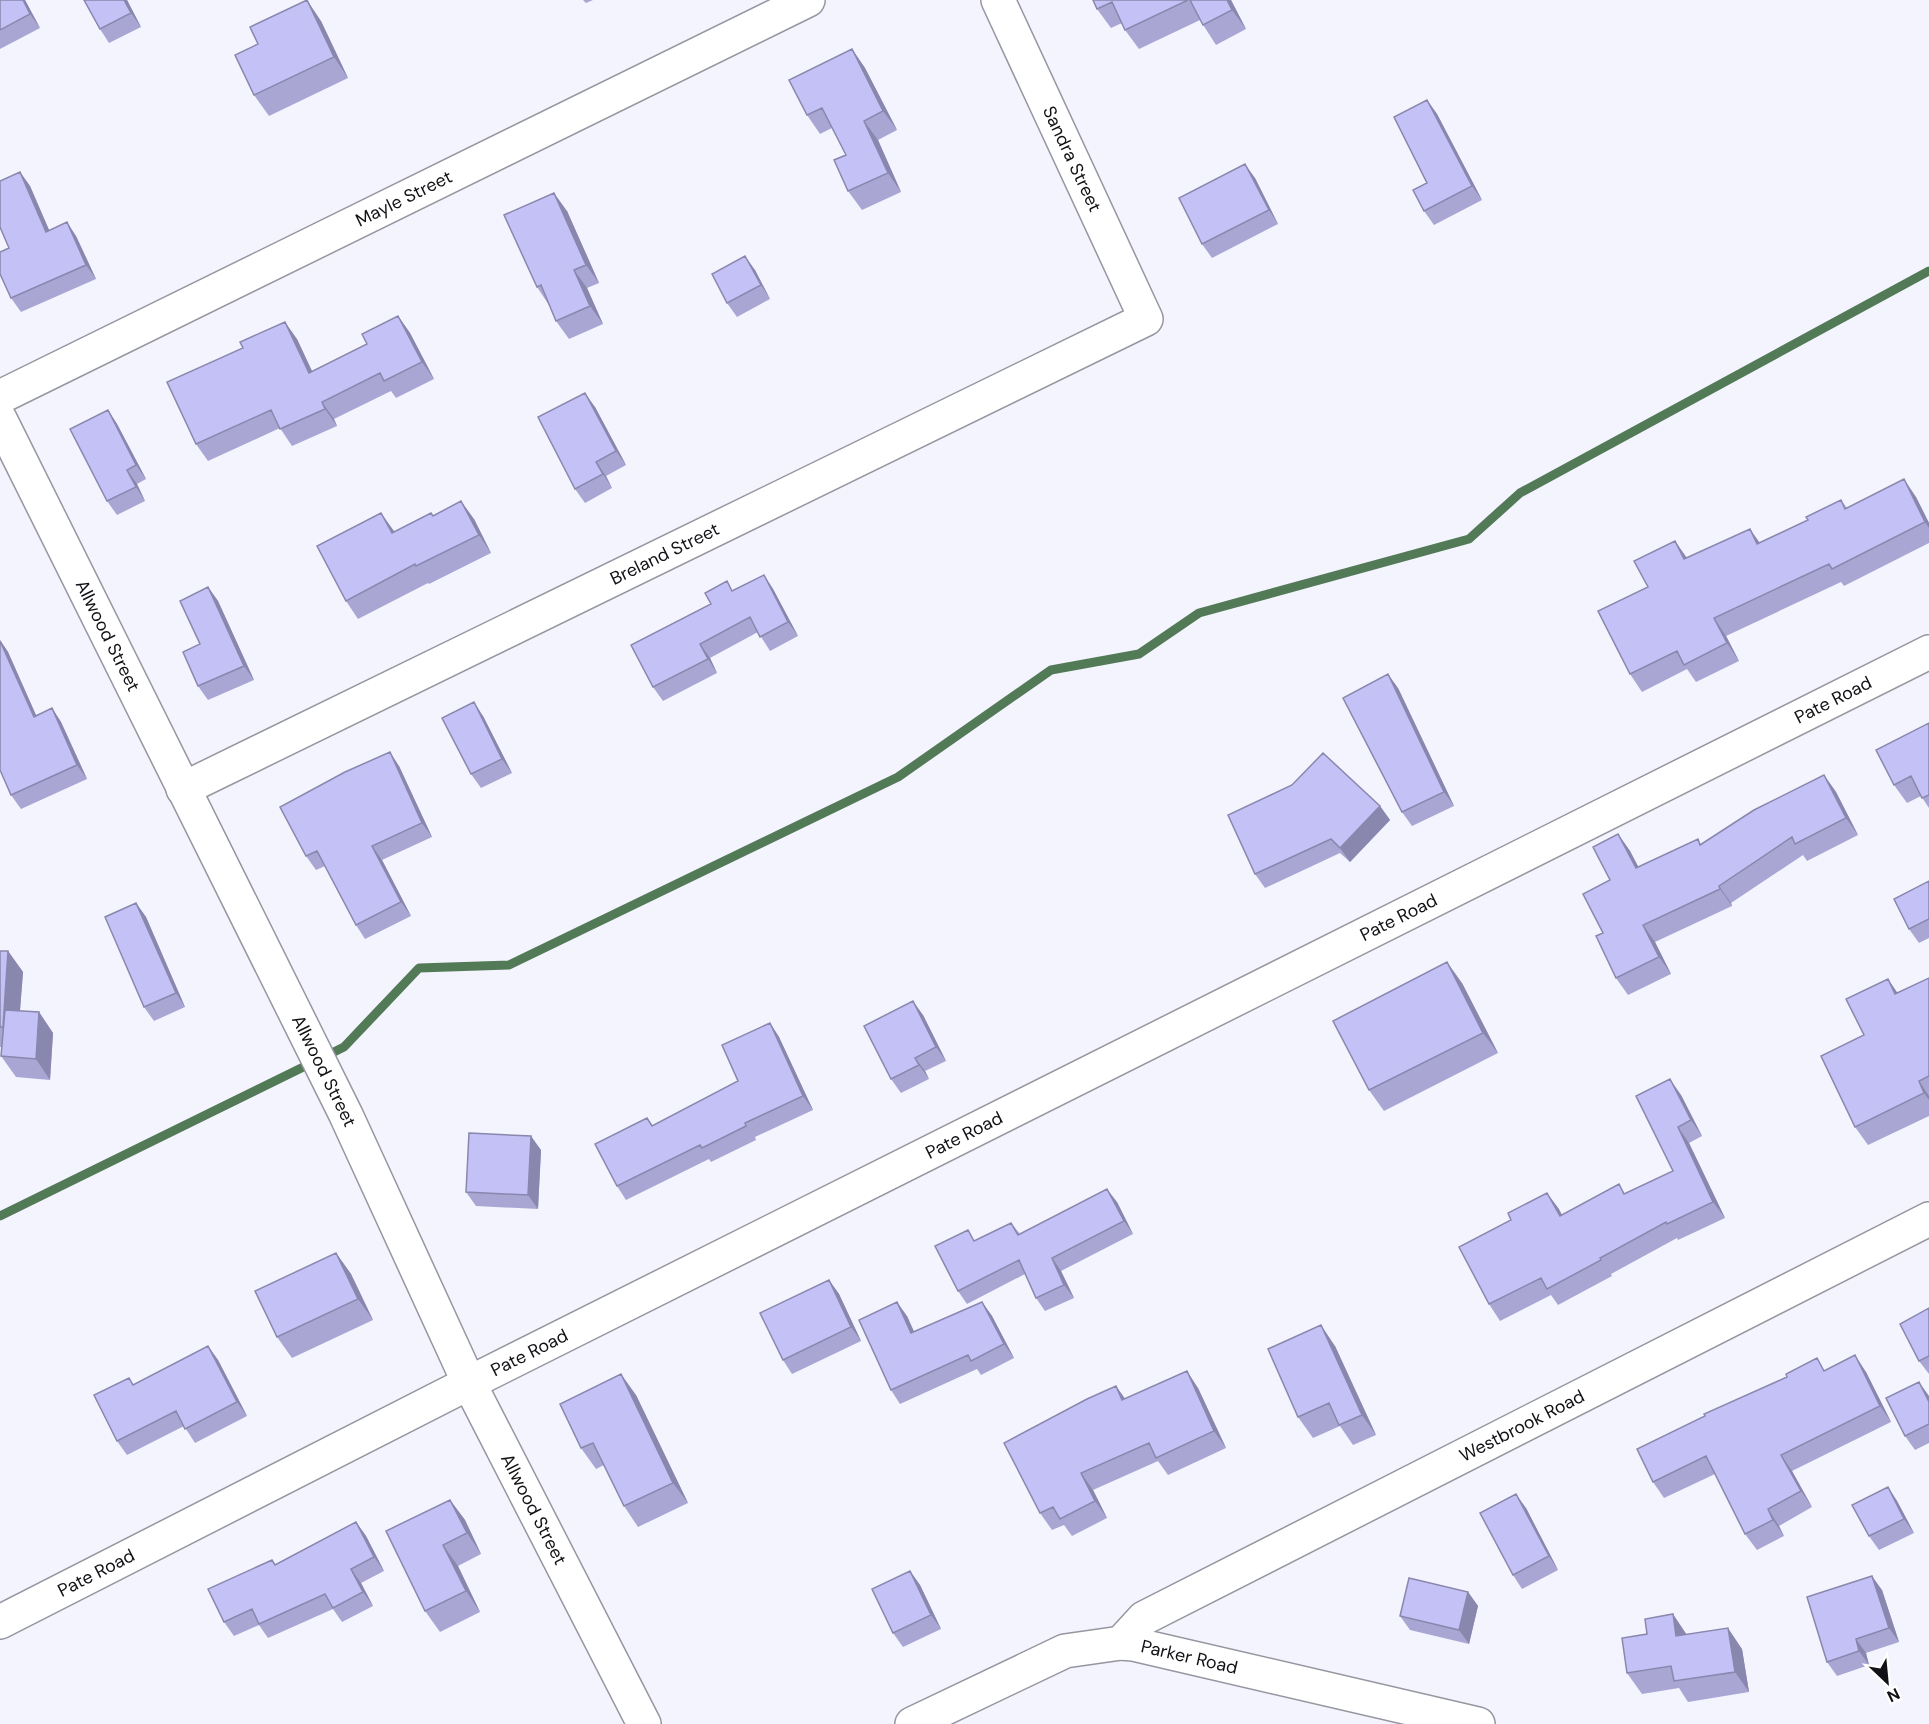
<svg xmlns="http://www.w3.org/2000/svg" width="1929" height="1724" viewBox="0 0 1929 1724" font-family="'DM Sans',sans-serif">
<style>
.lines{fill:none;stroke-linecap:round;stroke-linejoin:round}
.stream{stroke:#537a57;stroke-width:9}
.minor-casing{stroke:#9696a0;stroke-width:36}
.major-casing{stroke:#9696a0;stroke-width:36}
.minor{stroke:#fff;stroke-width:33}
.major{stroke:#fff;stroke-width:33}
.wall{fill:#a9a6d4}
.shaded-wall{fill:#8987ad}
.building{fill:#c4c1f7;stroke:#8987ad;stroke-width:1.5}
.labels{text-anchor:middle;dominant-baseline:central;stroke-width:4.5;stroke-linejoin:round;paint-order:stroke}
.street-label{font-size:18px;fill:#121216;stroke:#fff}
</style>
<rect width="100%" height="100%" fill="#f4f4fe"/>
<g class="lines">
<!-- stream -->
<path class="stream" d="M 0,1216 L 344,1047 L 419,968 L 509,965 L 898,777 L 1051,670 L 1139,654 L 1199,613 L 1469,539 L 1520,493 L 1929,271"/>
<defs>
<g id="minor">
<path id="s1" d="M 0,397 L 808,0"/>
<path id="s2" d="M 0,419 L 346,1115 L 469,1383 L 644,1724"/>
<path id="s3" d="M 183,789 L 1146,319 L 998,0"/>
<path id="s4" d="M 0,1622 L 469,1383 L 1929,652"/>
<path id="s5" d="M 1121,1643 L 1144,1618 L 1929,1219"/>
</g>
<g id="major">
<path id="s6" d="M 912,1724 L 1065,1651 L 1121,1643 L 1133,1644 L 1478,1724"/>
</g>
</defs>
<!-- minor casing -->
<use href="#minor" class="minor-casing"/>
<!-- major casing -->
<use href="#major" class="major-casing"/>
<!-- minor -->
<use href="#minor" class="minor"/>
<!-- major -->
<use href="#major" class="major"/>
</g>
<!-- wall -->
<path class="wall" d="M 0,0 L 25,0 L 40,28 L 0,49 Z
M 84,0 L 127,0 L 141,27 L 109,43 L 100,29 Z
M 583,0 L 593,0 L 586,3 Z
M 1093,0 L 1231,0 L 1246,29 L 1216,45 L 1200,20 L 1139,49 L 1125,30 L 1122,23 L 1111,28 L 1097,9 Z
M 321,21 L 348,78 L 269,116 L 254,95 L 258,44 Z
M 852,49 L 865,68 L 897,130 L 878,140 L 901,192 L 862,210 L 848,191 L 846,155 L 832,128 L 820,134 L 807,115 Z
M 1427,100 L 1437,114 L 1482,200 L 1434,225 L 1424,211 L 1427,183 Z
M 20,172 L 30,186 L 49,230 L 76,236 L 96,279 L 21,312 L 11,298 L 9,248 Z
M 1255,178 L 1278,224 L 1212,258 L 1202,244 Z
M 567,211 L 599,283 L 587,288 L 603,324 L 569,339 L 556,321 L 549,305 L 537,287 Z
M 755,270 L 770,299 L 737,317 L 727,303 Z
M 398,316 L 410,333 L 434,379 L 396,398 L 391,391 L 334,419 L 337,426 L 292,446 L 280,428 L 208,461 L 196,444 L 297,339 L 312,372 L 367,344 Z
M 595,407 L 626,465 L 606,476 L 612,488 L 585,503 L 575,489 Z
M 108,410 L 117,424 L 146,479 L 137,484 L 145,501 L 117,515 L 107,501 Z
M 1916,497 L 1929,523 L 1929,543 L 1844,586 L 1841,582 L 1726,636 L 1739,661 L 1696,682 L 1687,669 L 1642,692 L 1630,674 L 1648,587 L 1687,558 L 1760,543 L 1808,520 L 1841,500 L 1847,508 Z
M 433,516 L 474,519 L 491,553 L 429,584 L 428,583 L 358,619 L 346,601 L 394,532 Z
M 764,575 L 773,589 L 798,636 L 770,651 L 758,632 L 710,658 L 717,673 L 663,701 L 653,687 L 711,604 L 733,590 Z
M 208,587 L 218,601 L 254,680 L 208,700 L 198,686 L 200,644 Z
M 0,640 L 8,652 L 36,715 L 52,708 L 61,722 L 87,779 L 21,809 L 11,795 L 0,770 Z
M 1398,688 L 1454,806 L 1412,826 L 1402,812 Z
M 483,716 L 512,773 L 481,788 L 471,774 Z
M 1929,723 L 1929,808 L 1921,796 L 1907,803 L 1894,785 Z
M 399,766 L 432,837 L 382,860 L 411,916 L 365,939 L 356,925 L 325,866 L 316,870 L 306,856 Z
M 1824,775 L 1836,792 L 1858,835 L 1807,861 L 1803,855 L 1731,903 L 1732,906 L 1655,942 L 1671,974 L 1628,995 L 1616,978 L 1603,933 L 1610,880 L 1618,834 L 1630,851 L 1638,867 L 1701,845 Z
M 1380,806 L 1390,820 L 1350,862 L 1340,853 L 1265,888 L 1255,874 Z
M 1929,881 L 1929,938 L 1919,943 L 1909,929 Z
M 136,903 L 146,917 L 185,1007 L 154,1021 L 144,1007 Z
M 0,951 L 8,951 L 23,972 L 20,1011 L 39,1012 L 53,1033 L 50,1080 L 16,1077 L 1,1056 L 2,1047 L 0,1047 Z
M 1929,978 L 1929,1116 L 1868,1145 L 1855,1127 L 1864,1035 L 1888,979 L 1897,993 Z
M 1462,983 L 1498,1053 L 1384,1111 L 1369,1090 Z
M 923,1015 L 946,1061 L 925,1071 L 929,1079 L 901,1093 L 891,1079 Z
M 770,1023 L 779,1037 L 813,1110 L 755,1137 L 756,1140 L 711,1162 L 709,1159 L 626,1200 L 617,1186 L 647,1118 L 653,1126 L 738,1081 Z
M 1681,1095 L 1702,1136 L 1689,1143 L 1725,1218 L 1678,1240 L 1677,1238 L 1611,1274 L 1612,1276 L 1558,1305 L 1551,1295 L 1500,1321 L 1489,1304 L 1511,1220 L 1547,1193 L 1562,1215 L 1619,1184 L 1625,1194 L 1673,1171 Z
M 541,1150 L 538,1209 L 476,1206 L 466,1192 Z
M 1117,1202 L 1133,1234 L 1061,1271 L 1074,1298 L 1045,1311 L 1036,1298 L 1025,1274 L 967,1304 L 958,1291 L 976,1241 L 1011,1223 L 1020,1234 Z
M 336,1253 L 351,1274 L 373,1320 L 292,1358 L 277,1337 Z
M 829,1280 L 839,1294 L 861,1341 L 792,1374 L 783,1360 Z
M 982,1302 L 992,1316 L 1014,1358 L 981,1375 L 977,1369 L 900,1404 L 891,1390 L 907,1316 L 914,1332 Z
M 1929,1308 L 1929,1374 L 1919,1361 Z
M 208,1346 L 218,1360 L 247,1416 L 195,1443 L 184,1426 L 127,1455 L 117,1441 L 129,1378 L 134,1385 Z
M 1335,1346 L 1376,1435 L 1353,1445 L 1340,1426 L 1313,1438 L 1298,1417 Z
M 1826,1370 L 1866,1372 L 1891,1422 L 1792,1471 L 1812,1507 L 1779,1526 L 1784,1536 L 1757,1550 L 1745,1534 L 1715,1474 L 1664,1498 L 1653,1482 Z
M 1116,1386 L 1125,1399 L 1198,1388 L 1226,1448 L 1168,1475 L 1158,1461 L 1093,1490 L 1107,1518 L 1072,1536 L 1064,1525 L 1052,1530 L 1040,1513 Z
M 636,1395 L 688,1503 L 638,1527 L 624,1506 L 604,1465 L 596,1469 L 581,1448 Z
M 1929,1397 L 1929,1443 L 1915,1450 L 1905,1436 Z
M 1888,1487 L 1897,1501 L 1914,1533 L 1879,1550 L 1869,1536 Z
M 450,1500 L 465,1520 L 481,1554 L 458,1566 L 480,1612 L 440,1632 L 425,1611 Z
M 1526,1508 L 1558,1570 L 1522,1589 L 1513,1575 Z
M 356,1522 L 366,1536 L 384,1571 L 361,1583 L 373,1606 L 342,1622 L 333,1609 L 268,1638 L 259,1625 L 234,1636 L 224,1622 L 276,1564 Z
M 910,1571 L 920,1585 L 941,1629 L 903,1647 L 893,1633 Z
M 1882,1590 L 1899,1642 L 1866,1653 L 1869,1665 L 1837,1676 L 1827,1662 Z
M 1468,1592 L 1478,1606 L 1469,1644 L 1410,1630 L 1400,1616 Z
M 1687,1634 L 1742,1649 L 1749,1692 L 1688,1702 L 1679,1688 L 1642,1694 L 1627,1673 Z"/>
<!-- shaded-wall -->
<path class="shaded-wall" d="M 23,0 L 25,0 L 40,28 L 30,14 Z
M 124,0 L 127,0 L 141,27 L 131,13 Z
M 307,0 L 321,21 L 348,78 L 334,57 Z
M 1227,0 L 1231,0 L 1246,29 L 1232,10 Z
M 852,49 L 865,68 L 897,130 L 883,111 Z
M 1427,100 L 1437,114 L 1482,200 L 1472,186 Z
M 864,121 L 878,140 L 901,192 L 888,173 Z
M 1245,164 L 1255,178 L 1278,224 L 1269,210 Z
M 20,172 L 30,186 L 56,246 L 46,232 Z
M 554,193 L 567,211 L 599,283 L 586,265 Z
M 67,222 L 76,236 L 96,279 L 86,265 Z
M 745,256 L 755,270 L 770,299 L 761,285 Z
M 574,270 L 587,288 L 603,324 L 590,306 Z
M 398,316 L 410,333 L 434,379 L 422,362 Z
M 285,322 L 297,339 L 321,390 L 309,373 Z
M 585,393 L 595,407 L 626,465 L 616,451 Z
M 322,402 L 334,419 L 337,426 L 325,409 Z
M 108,410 L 117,424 L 146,479 L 136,465 Z
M 596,462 L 606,476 L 612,488 L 603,474 Z
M 127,470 L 137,484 L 145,501 L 136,487 Z
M 1904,479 L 1916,497 L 1929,523 L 1929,528 L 1925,522 Z
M 461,501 L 474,519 L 491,553 L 479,535 Z
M 381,513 L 394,531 L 405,551 L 392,533 Z
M 1750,529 L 1762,546 L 1757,544 Z
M 1675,541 L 1687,558 L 1684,559 Z
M 764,575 L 773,589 L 798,636 L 788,622 Z
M 208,587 L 218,601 L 254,680 L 244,666 Z
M 1714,618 L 1726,636 L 1739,661 L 1727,643 Z
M 0,640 L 8,652 L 43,731 L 34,717 Z
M 700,644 L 710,658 L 717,673 L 708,659 Z
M 1388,674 L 1398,688 L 1454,806 L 1444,792 Z
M 474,702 L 483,716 L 512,773 L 502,759 Z
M 52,708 L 61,722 L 87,779 L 77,765 Z
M 390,752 L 399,766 L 432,837 L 422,823 Z
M 1824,775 L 1836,792 L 1858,835 L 1846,818 Z
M 1380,806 L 1390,820 L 1350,862 L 1340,848 Z
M 1618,834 L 1630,851 L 1648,885 L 1636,868 Z
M 372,846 L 382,860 L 411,916 L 401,902 Z
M 1719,886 L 1731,903 L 1732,906 L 1720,889 Z
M 136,903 L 146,917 L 185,1007 L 176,993 Z
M 1643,925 L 1655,942 L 1671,974 L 1659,957 Z
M 8,951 L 23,972 L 17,1048 L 3,1027 Z
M 1447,962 L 1462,983 L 1498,1053 L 1483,1033 Z
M 1888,979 L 1901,998 L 1895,994 Z
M 913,1001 L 923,1015 L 946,1061 L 936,1047 Z
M 39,1012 L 53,1033 L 50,1080 L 36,1059 Z
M 770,1023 L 779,1037 L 813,1110 L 803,1096 Z
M 915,1058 L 925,1071 L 929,1079 L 919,1065 Z
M 1670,1079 L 1681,1095 L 1702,1136 L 1691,1120 Z
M 1919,1081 L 1929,1096 L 1929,1100 L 1924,1093 Z
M 1678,1127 L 1689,1143 L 1725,1218 L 1713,1202 Z
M 531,1136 L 541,1150 L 538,1209 L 528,1195 Z
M 1107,1189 L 1117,1202 L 1133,1234 L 1124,1221 Z
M 1547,1193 L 1559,1209 L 1571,1233 L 1560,1216 Z
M 336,1253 L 351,1274 L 373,1320 L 358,1299 Z
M 1052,1258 L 1061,1271 L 1074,1298 L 1064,1285 Z
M 829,1280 L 839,1294 L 861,1341 L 851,1327 Z
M 897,1302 L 907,1316 L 921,1347 L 911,1333 Z
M 982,1302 L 992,1316 L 1014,1358 L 1004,1344 Z
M 1321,1325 L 1335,1346 L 1376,1435 L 1362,1415 Z
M 208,1346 L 218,1360 L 247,1416 L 237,1402 Z
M 1855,1355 L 1866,1372 L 1891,1422 L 1880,1406 Z
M 1187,1371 L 1198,1388 L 1226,1448 L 1214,1431 Z
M 621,1374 L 636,1395 L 688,1503 L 673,1483 Z
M 1919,1382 L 1929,1396 L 1929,1402 Z
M 1116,1386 L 1128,1403 L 1122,1400 Z
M 1781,1455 L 1792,1471 L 1812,1507 L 1801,1491 Z
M 1081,1473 L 1093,1490 L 1107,1518 L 1095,1501 Z
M 1888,1487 L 1897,1501 L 1914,1533 L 1904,1519 Z
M 1516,1494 L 1526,1508 L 1558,1570 L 1549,1556 Z
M 450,1500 L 465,1520 L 481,1554 L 467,1533 Z
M 1768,1509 L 1779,1526 L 1784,1536 L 1773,1520 Z
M 356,1522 L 366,1536 L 384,1571 L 374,1557 Z
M 443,1545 L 458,1566 L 480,1612 L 466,1591 Z
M 351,1569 L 361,1583 L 373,1606 L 363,1592 Z
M 910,1571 L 920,1585 L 941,1629 L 931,1615 Z
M 1872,1576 L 1882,1590 L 1899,1642 L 1889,1628 Z
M 1468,1592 L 1478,1606 L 1469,1644 L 1459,1630 Z
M 1673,1614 L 1687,1635 L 1676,1636 Z
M 1728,1628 L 1742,1649 L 1749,1692 L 1735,1672 Z
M 1856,1639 L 1866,1653 L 1869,1665 L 1859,1651 Z"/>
<!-- building -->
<path class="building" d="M 0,0 L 23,0 L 30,14 L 0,30 Z
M 84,0 L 124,0 L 131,13 L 100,29 Z
M 307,0 L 334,57 L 254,95 L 235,55 L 258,44 L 250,27 Z
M 1093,0 L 1188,0 L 1125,30 L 1112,2 L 1097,9 Z
M 1190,0 L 1227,0 L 1232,10 L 1203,25 Z
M 852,49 L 883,111 L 864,121 L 888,173 L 848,191 L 834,160 L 846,155 L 822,108 L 807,115 L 789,80 Z
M 1427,100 L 1472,186 L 1424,211 L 1413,190 L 1427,183 L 1394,117 Z
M 1245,164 L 1269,210 L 1202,244 L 1179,198 Z
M 20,172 L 46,232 L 67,222 L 86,265 L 11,298 L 0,274 L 0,252 L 9,248 L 0,227 L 0,181 Z
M 554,193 L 586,265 L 574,270 L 590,306 L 556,321 L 541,285 L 537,287 L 504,215 Z
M 745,256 L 761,285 L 727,303 L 712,274 Z
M 398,316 L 422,362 L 384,381 L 380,373 L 322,402 L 325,409 L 280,429 L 271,410 L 196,444 L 167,382 L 243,348 L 240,342 L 285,322 L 309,373 L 367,344 L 362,334 Z
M 585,393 L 616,451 L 596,462 L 603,474 L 575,489 L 538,417 Z
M 108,410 L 136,465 L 127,470 L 136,487 L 107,501 L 70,429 Z
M 1904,479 L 1925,522 L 1832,569 L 1829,564 L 1714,618 L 1727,643 L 1684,665 L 1677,651 L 1630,674 L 1598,611 L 1648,587 L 1634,561 L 1675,541 L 1684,559 L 1750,529 L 1757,544 L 1808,520 L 1806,517 L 1841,500 L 1845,509 Z
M 461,501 L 479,535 L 416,566 L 415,564 L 346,601 L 317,546 L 381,513 L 392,533 L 431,513 L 433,516 Z
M 764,575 L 788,622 L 760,637 L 750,617 L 700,644 L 708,659 L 653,687 L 631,645 L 711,604 L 705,593 L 727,581 L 732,591 Z
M 208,587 L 244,666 L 198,686 L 183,652 L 200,644 L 180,601 Z
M 0,641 L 34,717 L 52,708 L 77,765 L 11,795 L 0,770 Z
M 1388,674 L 1444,792 L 1402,812 L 1343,698 Z
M 474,702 L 502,759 L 471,774 L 442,718 Z
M 1929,723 L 1929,795 L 1922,798 L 1911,776 L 1894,785 L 1876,750 Z
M 390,752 L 422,823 L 372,846 L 401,902 L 356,925 L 317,851 L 306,856 L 280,807 L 345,772 Z
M 1323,753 L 1380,806 L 1340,848 L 1331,839 L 1255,874 L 1228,815 L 1292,785 Z
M 1824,775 L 1846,818 L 1795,844 L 1792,837 L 1719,886 L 1720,889 L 1643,925 L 1659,957 L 1616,978 L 1596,936 L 1603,933 L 1583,894 L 1610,880 L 1593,847 L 1618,834 L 1636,868 L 1698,839 L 1700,845 L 1754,810 Z
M 1929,881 L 1929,919 L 1909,929 L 1894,899 Z
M 136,903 L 176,993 L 144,1007 L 105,917 Z
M 0,951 L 8,951 L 3,1027 L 0,1027 Z
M 1447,962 L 1483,1033 L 1369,1090 L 1333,1021 Z
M 1929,978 L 1929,1076 L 1919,1081 L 1924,1093 L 1855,1127 L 1821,1056 L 1864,1035 L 1846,999 L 1888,979 L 1895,994 Z
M 913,1001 L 936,1047 L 915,1058 L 919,1065 L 891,1079 L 864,1026 Z
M 5,1010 L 39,1012 L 36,1059 L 1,1056 Z
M 770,1023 L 803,1096 L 745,1123 L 746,1126 L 702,1148 L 700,1145 L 617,1186 L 595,1144 L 647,1118 L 652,1126 L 738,1081 L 722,1045 Z
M 1670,1079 L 1691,1120 L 1678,1127 L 1713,1202 L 1667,1224 L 1666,1222 L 1600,1258 L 1601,1260 L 1547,1289 L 1541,1278 L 1489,1304 L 1459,1247 L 1511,1220 L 1508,1213 L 1547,1193 L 1560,1216 L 1619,1184 L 1624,1194 L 1673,1171 L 1636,1096 Z
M 469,1133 L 531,1136 L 528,1195 L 466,1192 Z
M 1107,1189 L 1124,1221 L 1052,1258 L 1064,1285 L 1036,1298 L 1019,1260 L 958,1291 L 935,1246 L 968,1230 L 974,1241 L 1011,1223 L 1018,1235 Z
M 336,1253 L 358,1299 L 277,1337 L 255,1291 Z
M 829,1280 L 851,1327 L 783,1360 L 760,1313 Z
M 897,1302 L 911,1333 L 982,1302 L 1004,1344 L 971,1361 L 968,1355 L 891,1390 L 859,1320 Z
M 1929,1308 L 1929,1356 L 1919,1361 L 1900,1324 Z
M 1321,1325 L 1362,1415 L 1339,1425 L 1329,1403 L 1298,1417 L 1268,1349 Z
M 208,1346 L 237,1402 L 185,1429 L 176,1411 L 117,1441 L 94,1395 L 129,1378 L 133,1385 Z
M 1855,1355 L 1880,1406 L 1781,1455 L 1801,1491 L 1768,1509 L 1773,1520 L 1745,1534 L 1706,1456 L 1653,1482 L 1637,1449 L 1705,1416 L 1704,1414 L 1787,1377 L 1786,1374 L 1817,1358 L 1824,1371 Z
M 1187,1371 L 1214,1431 L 1156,1458 L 1149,1443 L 1081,1473 L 1095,1501 L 1060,1519 L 1053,1507 L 1040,1513 L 1004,1443 L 1087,1399 L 1116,1386 L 1122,1400 Z
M 621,1374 L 673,1483 L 624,1506 L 593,1443 L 581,1448 L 560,1404 Z
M 1919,1382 L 1929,1402 L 1929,1424 L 1905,1436 L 1886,1398 Z
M 1888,1487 L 1904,1519 L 1869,1536 L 1852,1505 Z
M 1516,1494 L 1549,1556 L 1513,1575 L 1480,1513 Z
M 450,1500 L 467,1533 L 443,1545 L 466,1591 L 425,1611 L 386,1531 Z
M 356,1522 L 374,1557 L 351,1569 L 363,1592 L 333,1608 L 325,1594 L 259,1624 L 252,1609 L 224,1622 L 208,1589 L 272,1560 L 275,1565 Z
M 910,1571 L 931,1615 L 893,1633 L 872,1589 Z
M 1872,1576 L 1889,1628 L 1856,1639 L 1859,1651 L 1827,1662 L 1807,1597 Z
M 1409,1578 L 1468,1592 L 1459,1630 L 1400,1616 Z
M 1673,1614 L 1676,1636 L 1728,1628 L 1735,1672 L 1674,1681 L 1671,1666 L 1627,1673 L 1622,1638 L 1647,1634 L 1645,1619 Z"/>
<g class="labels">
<!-- street labels -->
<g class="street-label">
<text transform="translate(1072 159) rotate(65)">Sandra Street</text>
<text stroke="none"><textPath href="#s1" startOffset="450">Mayle Street</textPath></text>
<text stroke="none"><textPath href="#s3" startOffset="536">Breland Street</textPath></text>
<text stroke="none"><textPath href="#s2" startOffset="242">Allwood Street</textPath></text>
<text stroke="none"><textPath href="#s4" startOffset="2052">Pate Road</textPath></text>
<text stroke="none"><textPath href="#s4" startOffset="1566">Pate Road</textPath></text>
<text stroke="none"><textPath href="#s2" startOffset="728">Allwood Street</textPath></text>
<text stroke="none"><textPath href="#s4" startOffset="1080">Pate Road</textPath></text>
<text stroke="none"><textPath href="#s4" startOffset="594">Pate Road</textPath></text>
<text stroke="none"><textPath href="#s5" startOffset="458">Westbrook Road</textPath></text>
<text stroke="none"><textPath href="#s2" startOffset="1214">Allwood Street</textPath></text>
<text stroke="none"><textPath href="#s4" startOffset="108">Pate Road</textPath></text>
<text stroke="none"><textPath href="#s6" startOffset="296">Parker Road</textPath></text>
</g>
</g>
<!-- north arrow -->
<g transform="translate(1887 1682) rotate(154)" stroke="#ffffff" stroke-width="4.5" paint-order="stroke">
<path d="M0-4.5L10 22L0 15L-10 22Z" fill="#121216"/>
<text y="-9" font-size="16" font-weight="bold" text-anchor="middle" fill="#121216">N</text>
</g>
</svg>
